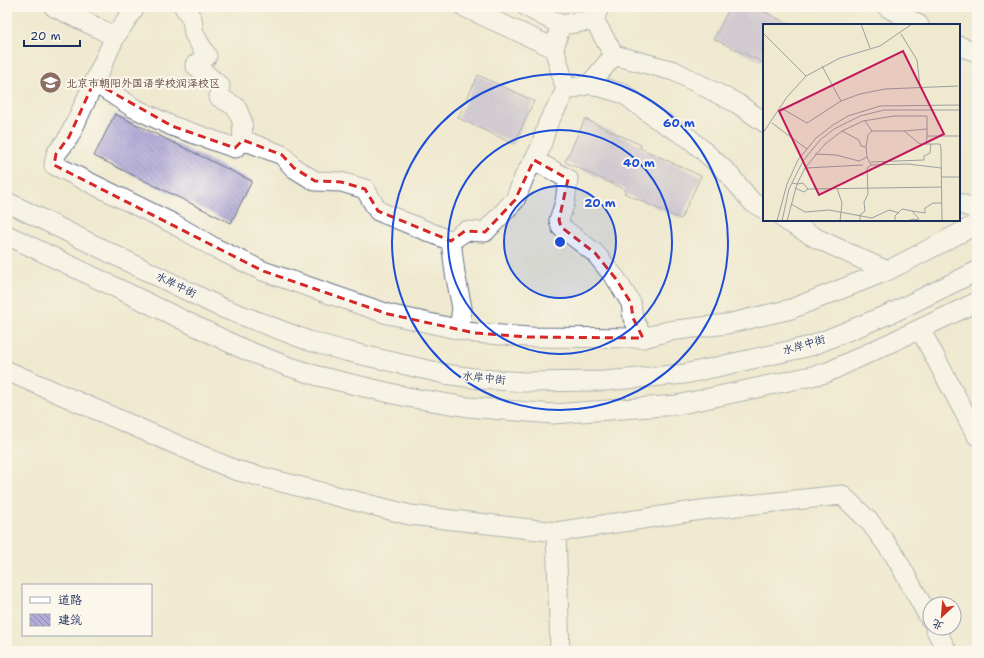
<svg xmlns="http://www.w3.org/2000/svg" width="984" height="658" viewBox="0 0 984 658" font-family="'Shantell Sans','LXGW WenKai TC',sans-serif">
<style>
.building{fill:url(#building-back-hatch)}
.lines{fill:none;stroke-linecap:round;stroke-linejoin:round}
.minor-casing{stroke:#657086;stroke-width:21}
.minor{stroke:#fff;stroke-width:19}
.marked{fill:none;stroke:#d62828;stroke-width:3;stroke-dasharray:8 5;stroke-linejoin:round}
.ring{fill:none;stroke:#1d4ed8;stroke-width:2}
.labels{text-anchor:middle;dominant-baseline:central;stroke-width:4;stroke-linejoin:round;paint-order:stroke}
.education-label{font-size:11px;font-weight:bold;fill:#785e54;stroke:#fbf7ec;text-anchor:start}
.street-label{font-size:11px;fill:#1b2f5e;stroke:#fbf7ec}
.inset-road{fill:none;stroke:#9a9fa2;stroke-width:1}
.view{fill:#c2185b;fill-opacity:0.15;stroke:#c2185b;stroke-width:2}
.inset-edge{fill:none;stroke:#1b2f5e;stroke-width:2}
.centre{fill:#1d4ed8;stroke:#fbf7ec;stroke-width:2}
.ring-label{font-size:12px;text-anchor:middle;font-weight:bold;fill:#1d4ed8;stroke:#fbf7ec;stroke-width:4;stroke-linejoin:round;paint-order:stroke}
</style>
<defs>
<pattern id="building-back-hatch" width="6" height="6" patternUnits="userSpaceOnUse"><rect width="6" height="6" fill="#b2aad7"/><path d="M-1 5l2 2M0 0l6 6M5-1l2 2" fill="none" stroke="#908bb2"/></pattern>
</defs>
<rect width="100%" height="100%" fill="#fbf7ec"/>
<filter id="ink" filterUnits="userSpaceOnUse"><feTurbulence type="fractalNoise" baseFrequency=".025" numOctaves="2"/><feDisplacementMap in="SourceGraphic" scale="8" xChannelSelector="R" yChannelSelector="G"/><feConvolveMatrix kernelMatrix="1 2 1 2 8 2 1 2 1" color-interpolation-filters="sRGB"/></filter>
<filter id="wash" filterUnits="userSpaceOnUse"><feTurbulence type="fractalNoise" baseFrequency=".012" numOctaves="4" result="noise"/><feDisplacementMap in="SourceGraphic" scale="16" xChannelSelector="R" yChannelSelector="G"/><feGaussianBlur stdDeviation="0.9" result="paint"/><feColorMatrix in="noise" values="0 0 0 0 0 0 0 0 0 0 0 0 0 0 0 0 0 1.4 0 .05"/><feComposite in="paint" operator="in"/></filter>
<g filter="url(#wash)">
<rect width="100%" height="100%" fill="#efe9cf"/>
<g id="blocks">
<!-- building -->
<path class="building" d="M 730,7 L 755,7 L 791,25 L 764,25 L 764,63 L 714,39 Z
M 478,75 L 534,101 L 514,144 L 458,118 Z
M 115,114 L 252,181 L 231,223 L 94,156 Z
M 585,119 L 641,145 L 640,148 L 701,176 L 681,219 L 624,193 L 626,190 L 565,162 Z"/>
</g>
</g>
<g filter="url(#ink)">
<use href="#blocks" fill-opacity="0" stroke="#657086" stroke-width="1"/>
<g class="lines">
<defs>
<path id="minor" d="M 54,7 L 98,28 L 115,37 L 69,137 L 56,154 L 54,165 L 174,224 L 215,248 L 263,271 L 388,314 L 475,333 L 528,337 L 643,338 L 669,331 L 727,324 L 791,309 L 887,271 L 920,254 L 977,224
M 184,7 L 192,19 L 194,34 L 207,56 L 195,65 L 220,86 L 219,97 L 236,107 L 242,121 L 243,140 L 282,155 L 294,168 L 315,181 L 341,182 L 365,189 L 378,211 L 451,241 L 465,231 L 485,232 L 515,200 L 525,175 L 534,160
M 464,7 L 554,48
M 527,7 L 561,25
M 887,7 L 919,25
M 115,37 L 135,7
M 959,46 L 977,52
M 614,55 L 674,71 L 738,104 L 764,122
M 94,82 L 134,108 L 172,126 L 235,148 L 243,140
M 590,84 L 614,55 L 594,20
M 566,90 L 554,48 L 561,25 L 594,20 L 599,7
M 7,202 L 220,307 L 309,341 L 345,351 L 445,374 L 480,379 L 525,382 L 604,381 L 685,374 L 811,346 L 894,312 L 977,271
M 959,203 L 977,210
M 785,220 L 816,238 L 887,271
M 7,235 L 243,349 L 287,366 L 318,376 L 407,397 L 468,407 L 553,414 L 677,405 L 826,373 L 977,302
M 451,241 L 455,273 L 462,308 L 459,329
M 920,329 L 977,436
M 643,338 L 633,318 L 631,303 L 616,279 L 595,253 L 561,227 L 559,220 L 565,202 L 568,179 L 534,160 L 540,149 L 548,123 L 566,90 L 590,84 L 624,94 L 657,119 L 689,138 L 727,172 L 752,202 L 764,209
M 7,371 L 235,470 L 410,515 L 556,532 L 701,510 L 842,495 L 870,522 L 895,556 L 930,619
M 556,532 L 560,651
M 935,628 L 947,651"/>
</defs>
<!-- minor casing -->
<use href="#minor" class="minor-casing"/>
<!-- minor -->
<use href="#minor" class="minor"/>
</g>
</g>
<!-- marked area -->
<path d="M0 0H984V658H0ZM 94,82 L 172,126 L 235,148 L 243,140 L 282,155 L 294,168 L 315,181 L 341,182 L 365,189 L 378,211 L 451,241 L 465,231 L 485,232 L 515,200 L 534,160 L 568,179 L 559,220 L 561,227 L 595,253 L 616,279 L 631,303 L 633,318 L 643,338 L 528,337 L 475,333 L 388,314 L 263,271 L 54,165 L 56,154 L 69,137 Z" fill="#efe9cf" fill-opacity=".55" fill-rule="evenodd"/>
<path class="marked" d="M 94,82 L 172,126 L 235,148 L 243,140 L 282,155 L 294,168 L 315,181 L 341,182 L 365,189 L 378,211 L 451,241 L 465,231 L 485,232 L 515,200 L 534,160 L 568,179 L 559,220 L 561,227 L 595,253 L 616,279 L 631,303 L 633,318 L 643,338 L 528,337 L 475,333 L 388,314 L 263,271 L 54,165 L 56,154 L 69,137 Z"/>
<!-- distance rings -->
<circle cx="560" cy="242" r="56" fill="#1d4ed8" fill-opacity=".12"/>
<g class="ring">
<circle cx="560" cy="242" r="56"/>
<circle cx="560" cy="242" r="112"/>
<circle cx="560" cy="242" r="168"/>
</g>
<!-- icons -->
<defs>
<symbol id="school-disc" viewBox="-11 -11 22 22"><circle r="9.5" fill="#8d6e63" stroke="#fbf7ec"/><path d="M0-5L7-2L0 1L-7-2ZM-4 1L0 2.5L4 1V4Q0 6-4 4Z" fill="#fff"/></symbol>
</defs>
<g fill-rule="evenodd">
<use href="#school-disc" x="38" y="70" width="25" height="25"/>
</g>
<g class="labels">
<!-- education labels -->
<g class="education-label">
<text x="66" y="83">北京市朝阳外国语学校润泽校区</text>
</g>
<!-- street labels -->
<g class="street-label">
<text transform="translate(176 285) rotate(26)">水岸中街</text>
<text transform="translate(804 345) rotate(-16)">水岸中街</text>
<text transform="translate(484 378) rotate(6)">水岸中街</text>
</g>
</g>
<!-- overview -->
<g transform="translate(763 24)">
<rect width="197" height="197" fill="#efe9cf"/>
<path class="inset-road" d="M 98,0 L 107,24M 0,9 L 43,52M 138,10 L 154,36 L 157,63M 59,42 L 78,77M 18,84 L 44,99 L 78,77 L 97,70 L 122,65 L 195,62M 102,97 L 109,107M 9,99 L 44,125M 141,107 L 164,105M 0,109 L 24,73 L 43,52 L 77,34 L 117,22 L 149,0M 164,112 L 163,120 L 177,120 L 178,124 L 179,197M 103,123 L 105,111 L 109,107 L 141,107 L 157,120 L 163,120M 52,130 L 73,131 L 96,137 L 104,133 L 103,123 L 98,122 L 96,116 L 79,107M 108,138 L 161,136 L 161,132 L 167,129 L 168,120M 108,141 L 145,140 L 178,144M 43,144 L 100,141M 178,153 L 197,153M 179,163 L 45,165 L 40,159 L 34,160 L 42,144 L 62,120 L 79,107 L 100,97 L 131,92 L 164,92 L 164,112 L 197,112M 32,164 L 41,168 L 45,165M 74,164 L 79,179 L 77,197M 28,180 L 42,188 L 66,186 L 109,194 L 126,186 L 136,189M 149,187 L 162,189 L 162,184 L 170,179 L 179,179M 14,197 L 24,160 L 35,136 L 53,114 L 70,101 L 85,92 L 117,82 L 197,81M 19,197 L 26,165 L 40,137 L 57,116 L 71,105 L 97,92 L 121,86 L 197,86M 24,197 L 34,160 L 29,159M 97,197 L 97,191 L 102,187 L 101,178 L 105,170 L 104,144 L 108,141 L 104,133M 132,197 L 132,192 L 139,185 L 149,187 L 156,195M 143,197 L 151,195 L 160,197"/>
<path class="view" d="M 140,27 L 181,110 L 56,171 L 16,87 Z"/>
<rect width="197" height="197" class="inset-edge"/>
</g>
<circle cx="560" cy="242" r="6" class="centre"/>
<g class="ring-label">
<text x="679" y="127">60 m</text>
<text x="639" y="167">40 m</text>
<text x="600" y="207">20 m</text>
</g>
<!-- margin -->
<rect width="984" height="658" fill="none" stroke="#fbf7ec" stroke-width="24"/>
<!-- legend -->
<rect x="22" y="584" width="130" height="52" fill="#fbf7ec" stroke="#a1a7b3"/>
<rect x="30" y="597" width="20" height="6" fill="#ffffff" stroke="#a1a7b3"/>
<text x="58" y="604" font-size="12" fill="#1b2f5e">道路</text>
<rect x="30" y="614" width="20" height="12" fill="url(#building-back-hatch)" stroke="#a1a7b3"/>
<text x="58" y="624" font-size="12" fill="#1b2f5e">建筑</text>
<!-- north arrow -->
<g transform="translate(942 616) rotate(206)"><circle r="19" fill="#fbf7ec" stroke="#a1a7b3"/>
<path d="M0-3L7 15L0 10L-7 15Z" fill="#c8321e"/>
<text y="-6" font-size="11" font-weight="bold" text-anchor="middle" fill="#1b2f5e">北</text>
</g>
<!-- scale -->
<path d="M24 40v6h56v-6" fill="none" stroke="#1b2f5e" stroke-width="2"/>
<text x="30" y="40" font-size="12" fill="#1b2f5e" stroke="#fbf7ec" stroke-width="3" paint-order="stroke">20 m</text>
</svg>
